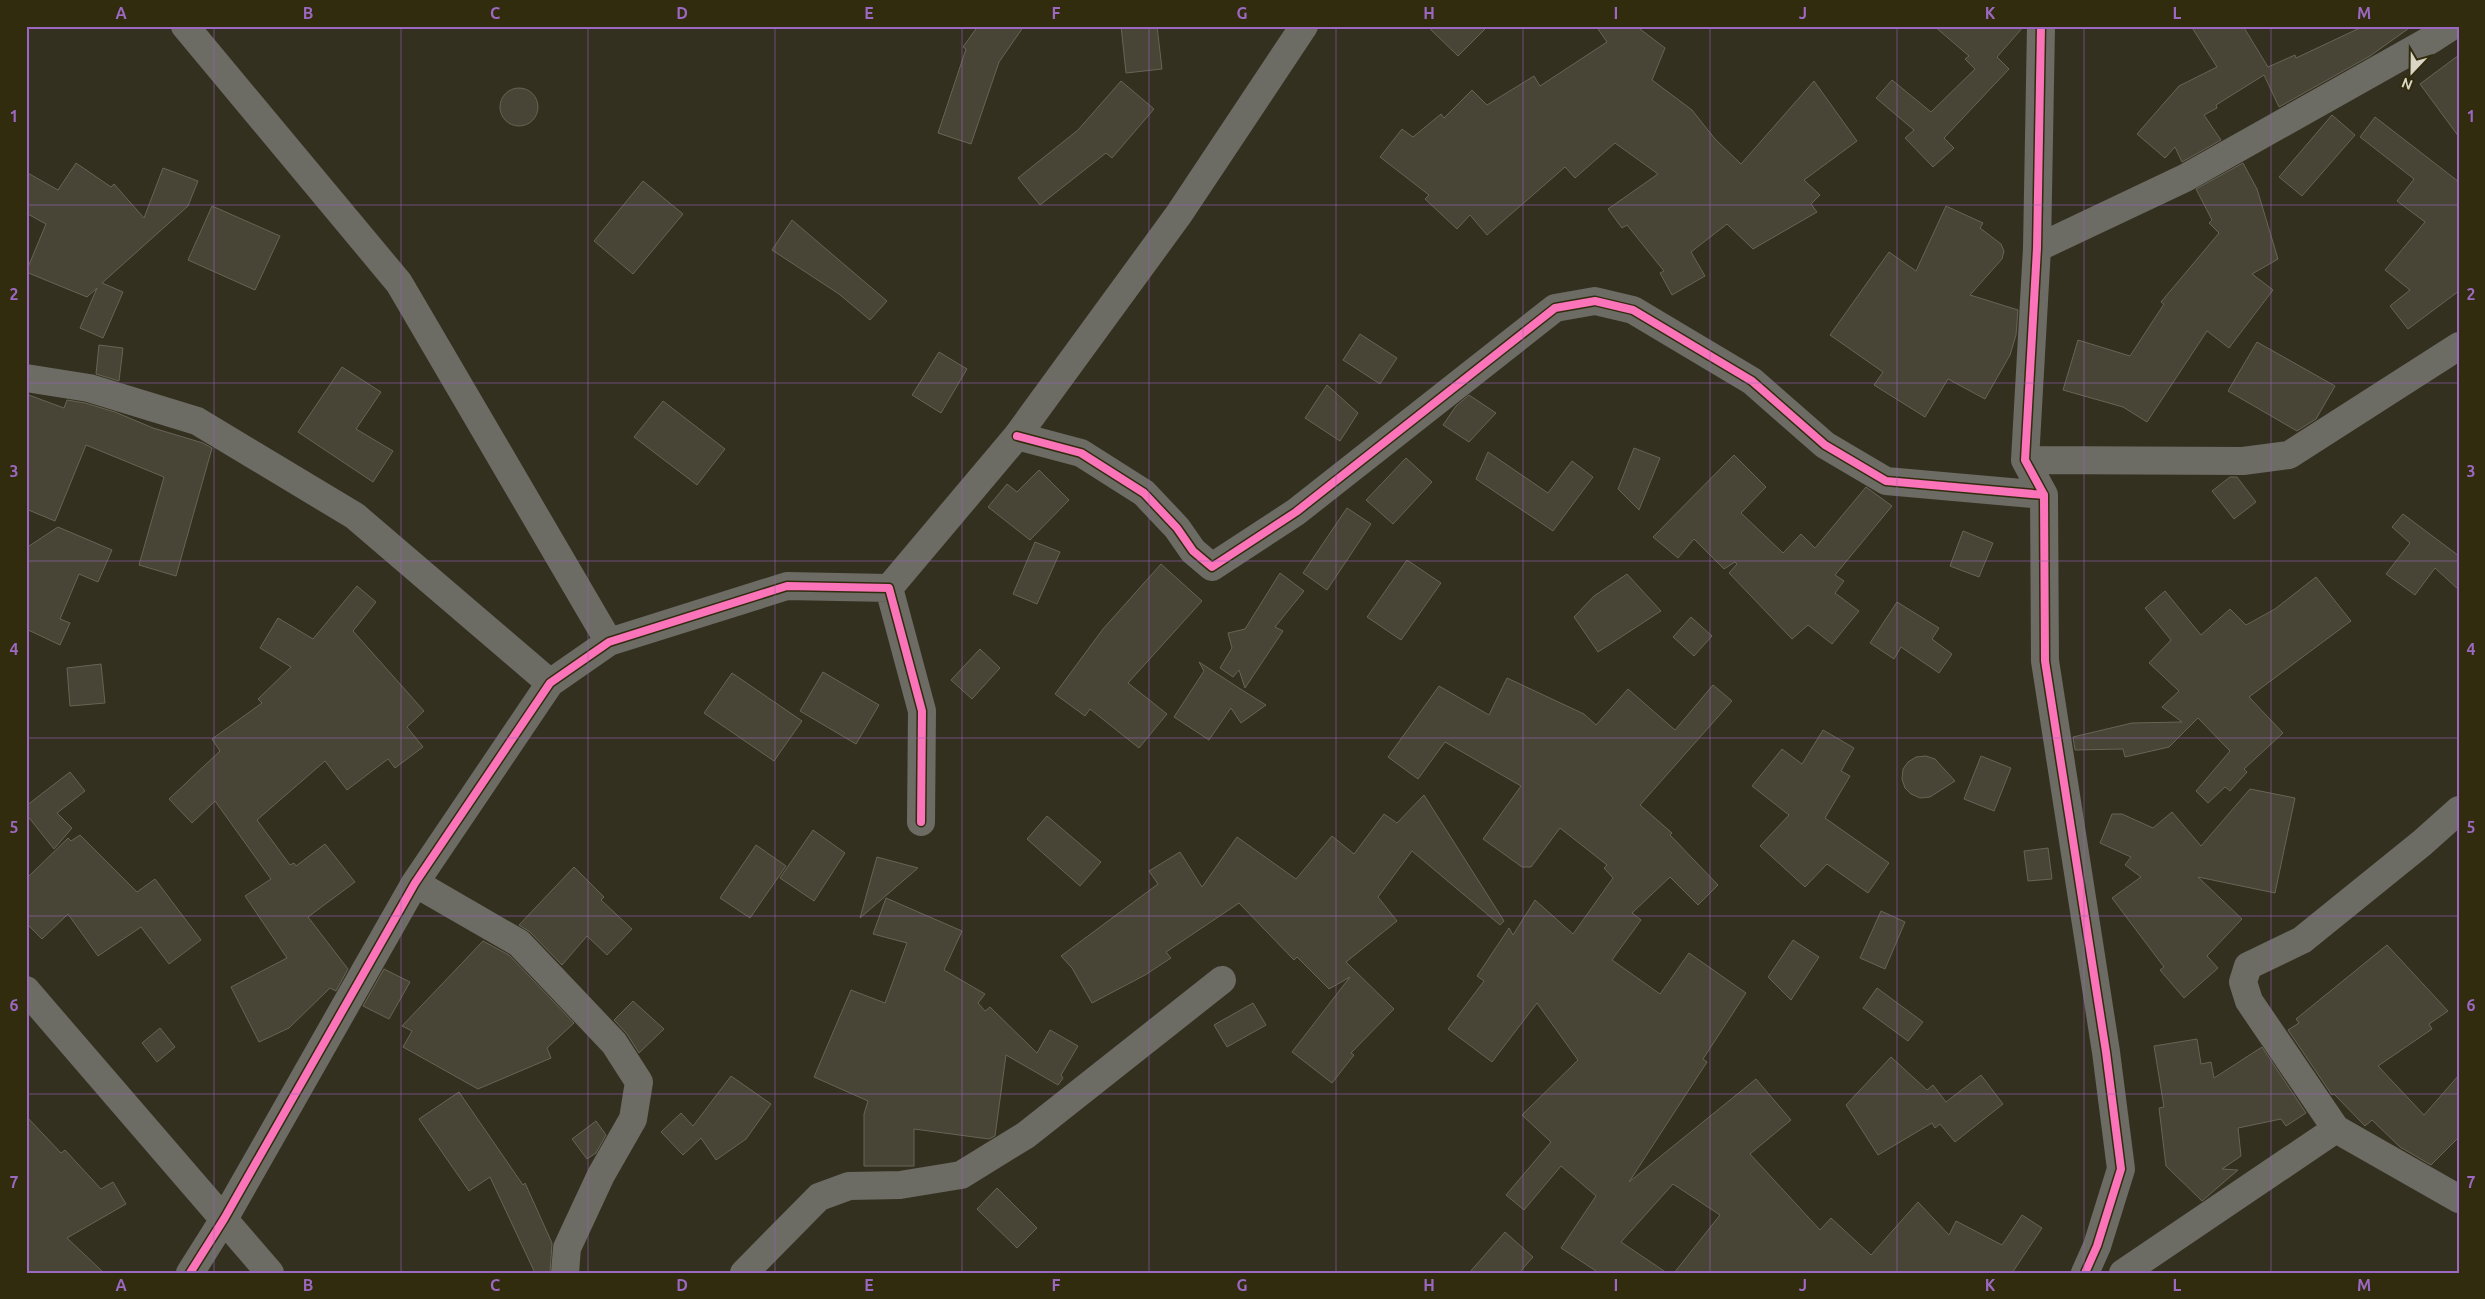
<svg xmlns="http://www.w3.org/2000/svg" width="2485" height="1299" viewBox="0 0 2485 1299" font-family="Ubuntu,sans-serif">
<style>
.building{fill:#484537;stroke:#676456}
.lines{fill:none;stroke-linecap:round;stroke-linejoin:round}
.minor{stroke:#6c6b64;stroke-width:28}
.cycleway-casing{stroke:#322c0e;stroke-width:11}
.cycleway{stroke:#fb73b8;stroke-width:8}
.grid{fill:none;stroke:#9c68c1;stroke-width:1;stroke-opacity:0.55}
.neatline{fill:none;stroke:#9c68c1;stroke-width:2}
.grid-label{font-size:16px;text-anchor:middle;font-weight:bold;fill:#9c68c1}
</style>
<rect width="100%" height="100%" fill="#343020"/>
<!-- building -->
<path class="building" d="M 978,26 L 1024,26 L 999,62 L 971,144 L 938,133 L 966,49 L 963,47 Z
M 1121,26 L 1157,26 L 1162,69 L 1126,73 Z
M 1427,26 L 1488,26 L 1458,56 Z
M 1596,26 L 1636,26 L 1665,48 L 1652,80 L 1692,110 L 1715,139 L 1741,164 L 1814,81 L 1857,141 L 1804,180 L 1820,195 L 1811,204 L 1817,212 L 1753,249 L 1727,224 L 1691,252 L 1705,276 L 1672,295 L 1660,273 L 1664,271 L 1627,225 L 1622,228 L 1608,209 L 1658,174 L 1615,143 L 1575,178 L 1565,167 L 1487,235 L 1470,215 L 1457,229 L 1425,199 L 1429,195 L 1380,157 L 1402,129 L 1413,137 L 1441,114 L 1444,118 L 1472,90 L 1487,105 L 1534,76 L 1540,86 L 1607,42 Z
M 1934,26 L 2024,26 L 1997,57 L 2009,69 L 1944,138 L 1954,148 L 1933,167 L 1905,138 L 1914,130 L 1876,98 L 1892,80 L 1931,112 L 1975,69 L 1965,59 L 1969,56 Z
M 2191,26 L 2243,26 L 2268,67 L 2295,55 L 2296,58 L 2364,26 L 2412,26 L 2370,56 L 2279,107 L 2264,75 L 2216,105 L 2217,108 L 2204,115 L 2221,140 L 2182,162 L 2175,147 L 2165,158 L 2137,134 L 2179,86 L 2217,67 Z
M 2459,55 L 2459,137 L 2420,84 Z
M 1121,81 L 1154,109 L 1112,158 L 1106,153 L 1040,205 L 1018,178 L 1078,130 Z
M500 107a19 19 0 1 1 38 0a19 19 0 1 1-38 0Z
M 2332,115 L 2355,135 L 2302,196 L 2279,177 Z
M 2375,117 L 2459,182 L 2459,291 L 2408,329 L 2390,306 L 2410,290 L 2385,270 L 2425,222 L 2397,201 L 2414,179 L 2360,137 Z
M 76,163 L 111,187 L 114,184 L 144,218 L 163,168 L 198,181 L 188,206 L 102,283 L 123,292 L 103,338 L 80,328 L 97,288 L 87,297 L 26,272 L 46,224 L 26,213 L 26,172 L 58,190 Z
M 2243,163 L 2257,189 L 2278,259 L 2252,274 L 2273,290 L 2229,348 L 2207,331 L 2147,422 L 2123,407 L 2063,390 L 2078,340 L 2130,356 L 2164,304 L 2161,302 L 2219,233 L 2209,223 L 2212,220 L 2196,189 Z
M 643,181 L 683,214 L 633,274 L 594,241 Z
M 212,206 L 280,236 L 255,290 L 188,260 Z
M 1946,206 L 1983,223 L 1980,228 L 2001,244 L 2004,251 L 2002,259 L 1970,295 L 2018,310 L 2016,335 L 2010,355 L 1985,399 L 1948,379 L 1925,417 L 1874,385 L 1883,372 L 1830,335 L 1889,252 L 1916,271 Z
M 792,220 L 887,301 L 870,320 L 839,294 L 772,250 Z
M 1360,334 L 1397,358 L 1380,384 L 1343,360 Z
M 2257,342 L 2335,386 L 2316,419 L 2297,431 L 2228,391 Z
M 99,345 L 123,348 L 119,381 L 96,374 Z
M 939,352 L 967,369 L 941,413 L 912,395 Z
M 342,367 L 381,392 L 356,429 L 393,451 L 373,482 L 298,432 Z
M 1327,385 L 1358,413 L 1340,441 L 1305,418 Z
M 26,394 L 64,408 L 67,400 L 85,403 L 115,412 L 153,428 L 203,443 L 212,448 L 176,576 L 139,565 L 164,477 L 86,445 L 55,521 L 26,509 Z
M 1469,395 L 1496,413 L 1469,442 L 1443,425 L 1456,406 Z
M 663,401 L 725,449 L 697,485 L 634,437 Z
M 1634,448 L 1660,458 L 1639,510 L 1618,489 Z
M 1488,452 L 1548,493 L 1572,461 L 1593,477 L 1553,531 L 1476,479 Z
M 1734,455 L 1766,487 L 1741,513 L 1783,553 L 1801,534 L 1815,548 L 1866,487 L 1892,506 L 1835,575 L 1844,581 L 1835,593 L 1859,611 L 1832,644 L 1808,625 L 1792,639 L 1729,573 L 1737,564 L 1735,562 L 1724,569 L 1694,539 L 1678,558 L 1653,537 Z
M 1406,458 L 1432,482 L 1393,524 L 1366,500 Z
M 1039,470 L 1069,500 L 1030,540 L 988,507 L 1007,484 L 1017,492 Z
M 2230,477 L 2237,477 L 2256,502 L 2234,519 L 2212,491 Z
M 1347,508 L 1371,524 L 1327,590 L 1303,573 Z
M 2403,514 L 2459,556 L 2459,590 L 2435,568 L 2415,595 L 2386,574 L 2410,543 L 2392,527 Z
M 58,527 L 112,550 L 98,582 L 79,574 L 60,619 L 70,623 L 60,645 L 26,629 L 26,548 Z
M 1963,531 L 1993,543 L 1979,577 L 1950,566 Z
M 1035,542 L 1060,552 L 1037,604 L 1013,594 Z
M 1407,560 L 1441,583 L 1401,640 L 1367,617 Z
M 1161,564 L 1202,601 L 1128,683 L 1167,714 L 1139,748 L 1090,709 L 1085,716 L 1055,694 L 1103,629 Z
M 1280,573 L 1304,591 L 1275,627 L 1283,631 L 1245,688 L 1239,670 L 1233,677 L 1220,668 L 1232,648 L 1228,633 L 1245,629 Z
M 1627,574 L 1661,611 L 1598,652 L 1574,617 L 1594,596 Z
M 2316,577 L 2351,621 L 2249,697 L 2283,733 L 2244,769 L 2247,772 L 2230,791 L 2225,787 L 2208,803 L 2196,791 L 2230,751 L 2198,718 L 2169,747 L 2125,757 L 2123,749 L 2075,750 L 2073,737 L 2132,723 L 2182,722 L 2162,707 L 2179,691 L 2149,663 L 2171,640 L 2145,608 L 2165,591 L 2201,635 L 2230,609 L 2246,625 L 2275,609 Z
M 357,586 L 376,602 L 353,631 L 424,711 L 407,727 L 423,747 L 395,768 L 388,759 L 347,790 L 325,761 L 257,820 L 290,865 L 294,863 L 296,866 L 325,844 L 355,882 L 308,917 L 348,969 L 336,991 L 330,988 L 289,1028 L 259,1042 L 231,987 L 287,958 L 245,896 L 271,879 L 215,801 L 192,823 L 169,799 L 220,751 L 212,739 L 262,703 L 258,699 L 291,667 L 260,648 L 278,618 L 313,639 Z
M 1897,602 L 1939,628 L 1932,639 L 1952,654 L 1939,673 L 1901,647 L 1894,659 L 1870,643 Z
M 1691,617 L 1712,636 L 1694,656 L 1673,637 Z
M 980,649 L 1000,668 L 972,699 L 951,680 Z
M 1199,662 L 1242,690 L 1266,705 L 1241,723 L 1231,708 L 1209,740 L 1174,717 L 1204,671 Z
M 101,664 L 105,703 L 70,706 L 67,668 Z
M 823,672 L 879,705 L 856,744 L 800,711 Z
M 732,673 L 802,721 L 774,761 L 704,713 Z
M 1507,678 L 1584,714 L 1596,725 L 1628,689 L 1675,730 L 1713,685 L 1732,701 L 1640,805 L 1672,833 L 1670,835 L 1718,885 L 1698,905 L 1670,877 L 1632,913 L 1641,920 L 1612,960 L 1660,994 L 1689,953 L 1746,993 L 1703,1059 L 1707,1062 L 1629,1182 L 1756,1079 L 1791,1120 L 1750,1154 L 1820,1230 L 1831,1218 L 1871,1255 L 1918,1202 L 1949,1235 L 1956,1221 L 2002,1245 L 2022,1215 L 2042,1228 L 2012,1273 L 1674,1273 L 1720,1215 L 1673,1184 L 1621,1242 L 1667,1273 L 1599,1273 L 1561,1248 L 1596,1196 L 1561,1166 L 1524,1210 L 1506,1195 L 1551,1142 L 1522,1115 L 1578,1060 L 1537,1003 L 1492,1062 L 1448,1029 L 1484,981 L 1477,976 L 1509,928 L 1513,935 L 1535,900 L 1573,934 L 1613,878 L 1604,868 L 1607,865 L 1560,828 L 1531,867 L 1522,867 L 1483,839 L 1521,786 L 1445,742 L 1418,779 L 1388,757 L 1439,686 L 1489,715 Z
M 1823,730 L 1854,748 L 1841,771 L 1850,776 L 1825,818 L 1889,863 L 1868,893 L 1827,864 L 1805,887 L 1760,846 L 1789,815 L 1752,786 L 1782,749 L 1802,764 Z
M 1926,756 L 1935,759 L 1955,781 L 1930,797 L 1920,798 L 1911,794 L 1905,788 L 1902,779 L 1903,769 L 1908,762 L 1916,757 Z
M 1981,756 L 2011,768 L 1994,811 L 1964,799 Z
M 70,772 L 85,791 L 57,813 L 72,828 L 54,849 L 26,814 L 26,806 Z
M 2250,789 L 2295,798 L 2275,893 L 2198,877 L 2242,919 L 2207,956 L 2218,968 L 2184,998 L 2160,970 L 2164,967 L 2112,898 L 2141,877 L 2125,865 L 2131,857 L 2100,843 L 2112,814 L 2122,814 L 2153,828 L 2172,812 L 2201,846 Z
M 1424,795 L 1504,921 L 1500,925 L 1412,851 L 1378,897 L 1397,921 L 1346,962 L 1394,1009 L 1351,1053 L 1354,1055 L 1332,1083 L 1292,1052 L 1350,977 L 1329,989 L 1297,957 L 1294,960 L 1239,903 L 1166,952 L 1171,958 L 1145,975 L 1092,1003 L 1072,968 L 1061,956 L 1158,884 L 1149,871 L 1180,852 L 1202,887 L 1237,837 L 1296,879 L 1332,836 L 1354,854 L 1384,814 L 1397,823 Z
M 1047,816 L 1101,862 L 1080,886 L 1027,839 Z
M 813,830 L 845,853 L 814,901 L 780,878 Z
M 80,835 L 137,892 L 155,879 L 201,940 L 169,964 L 141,927 L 98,956 L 68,914 L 42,939 L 26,923 L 26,879 L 68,838 L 71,841 Z
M 756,845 L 786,866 L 750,918 L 720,898 Z
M 2048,848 L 2052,879 L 2028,881 L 2024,851 Z
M 877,857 L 918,868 L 860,918 L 873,871 Z
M 574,867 L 604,897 L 601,900 L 632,929 L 607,955 L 587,936 L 562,965 L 530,932 L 519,925 Z
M 886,898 L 962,931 L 944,970 L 985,994 L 978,1003 L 985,1011 L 990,1007 L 1037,1053 L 1050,1030 L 1078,1046 L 1061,1075 L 1063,1078 L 1058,1085 L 1006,1055 L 995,1136 L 989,1139 L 914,1129 L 914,1166 L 864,1166 L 864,1114 L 868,1101 L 814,1077 L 851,990 L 885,1003 L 907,943 L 873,934 Z
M 1881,911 L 1905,922 L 1885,969 L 1860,958 Z
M 1793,940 L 1819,957 L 1791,1000 L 1768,977 Z
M 483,941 L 509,955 L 574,1023 L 547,1048 L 551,1058 L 478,1089 L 403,1047 L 412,1031 L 402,1026 Z
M 2387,945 L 2448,1011 L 2429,1024 L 2432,1029 L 2378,1066 L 2424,1115 L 2459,1075 L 2459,1137 L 2431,1165 L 2400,1147 L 2372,1120 L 2365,1126 L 2334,1094 L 2332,1095 L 2288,1030 L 2299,1023 L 2296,1019 Z
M 384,969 L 410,982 L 389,1019 L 363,1006 Z
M 1877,988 L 1923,1022 L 1908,1041 L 1863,1008 Z
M 633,1001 L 664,1029 L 639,1053 L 627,1034 L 614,1020 Z
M 1253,1003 L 1266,1025 L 1227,1047 L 1214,1025 Z
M 160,1028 L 175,1047 L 157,1062 L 142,1043 Z
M 2197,1039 L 2201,1064 L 2211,1062 L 2214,1078 L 2262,1047 L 2306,1113 L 2286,1126 L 2281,1119 L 2238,1128 L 2241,1156 L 2222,1169 L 2238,1170 L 2202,1201 L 2166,1166 L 2159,1108 L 2164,1107 L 2154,1046 Z
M 1891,1057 L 1927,1090 L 1933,1085 L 1946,1102 L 1981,1075 L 2003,1104 L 1955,1142 L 1940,1124 L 1935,1128 L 1932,1123 L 1878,1155 L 1846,1105 Z
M 731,1076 L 771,1104 L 746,1139 L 716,1160 L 701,1138 L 683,1155 L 661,1132 L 681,1113 L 693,1126 Z
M 459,1092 L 523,1185 L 525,1183 L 552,1243 L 550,1273 L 535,1273 L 490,1177 L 469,1191 L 419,1119 Z
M 26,1116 L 61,1153 L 65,1150 L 101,1189 L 113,1182 L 126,1204 L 67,1238 L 104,1273 L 26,1273 Z
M 596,1121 L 606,1135 L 596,1153 L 587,1159 L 572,1139 Z
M 997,1188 L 1037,1228 L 1017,1248 L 977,1209 Z
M 1505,1232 L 1533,1257 L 1519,1273 L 1469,1273 Z"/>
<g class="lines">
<!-- minor -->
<path class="minor" d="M 185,26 L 399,283 L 609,642
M 2041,26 L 2037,248 L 2025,460 L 2044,495 L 2045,661 L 2106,1052 L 2121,1169 L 2097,1246 L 2085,1273
M 2037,248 L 2185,178 L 2432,39 L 2452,26
M 26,378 L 89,388 L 197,421 L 355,516 L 550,683
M 1017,436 L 1081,453 L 1144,493 L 1177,528 L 1193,551 L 1212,567 L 1296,512 L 1555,308 L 1595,301 L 1633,310 L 1752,381 L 1825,445 L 1886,481 L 2044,495
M 2025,460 L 2243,461 L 2289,455 L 2459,346
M 889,588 L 1017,436 L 1179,214 L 1304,26
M 2459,810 L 2422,843 L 2302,940 L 2248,966 L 2243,982 L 2249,1001 L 2336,1129 L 2459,1199
M 415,883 L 519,943 L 614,1043 L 639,1082 L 633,1119 L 601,1175 L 567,1248 L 565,1273
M 26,990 L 270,1273
M 190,1273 L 224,1219 L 415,883 L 550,683 L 609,642 L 787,586 L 889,588 L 922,711 L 921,822
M 744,1273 L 819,1197 L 849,1186 L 900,1185 L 961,1175 L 1026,1135 L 1222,980
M 2123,1273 L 2336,1129"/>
<defs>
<path id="cycleway" d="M 2041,26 L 2037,248 L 2025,460 L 2044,495 L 2045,661 L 2106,1052 L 2121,1169 L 2097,1246 L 2085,1273
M 1017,436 L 1081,453 L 1144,493 L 1177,528 L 1193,551 L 1212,567 L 1296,512 L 1555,308 L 1595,301 L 1633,310 L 1752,381 L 1825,445 L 1886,481 L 2044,495
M 190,1273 L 224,1219 L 415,883 L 550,683 L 609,642 L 787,586 L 889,588 L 922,711 L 921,822"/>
</defs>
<!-- cycleway casing -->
<use href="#cycleway" class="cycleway-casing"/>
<!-- cycleway -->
<use href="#cycleway" class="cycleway"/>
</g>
<!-- grid -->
<path class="grid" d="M 214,26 L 214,1273M 401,26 L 401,1273M 588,26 L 588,1273M 775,26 L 775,1273M 962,26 L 962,1273M 1149,26 L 1149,1273M 1336,26 L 1336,1273M 1523,26 L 1523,1273M 1710,26 L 1710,1273M 1897,26 L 1897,1273M 2084,26 L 2084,1273M 2271,26 L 2271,1273M 26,205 L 2459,205M 26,383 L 2459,383M 26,561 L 2459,561M 26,738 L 2459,738M 26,916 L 2459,916M 26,1094 L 2459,1094"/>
<!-- border -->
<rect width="2485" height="1299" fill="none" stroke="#322c0e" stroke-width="55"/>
<!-- north arrow -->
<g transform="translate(2412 72) rotate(202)" stroke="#322c0e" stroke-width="4" paint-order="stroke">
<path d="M0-4L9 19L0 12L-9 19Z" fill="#d9d6c5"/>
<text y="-8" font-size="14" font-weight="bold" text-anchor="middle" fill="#d9d6c5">N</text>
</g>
<rect x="28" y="28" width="2430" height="1244" class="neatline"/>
<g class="grid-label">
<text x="121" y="19">A</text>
<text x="308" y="19">B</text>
<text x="495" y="19">C</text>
<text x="682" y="19">D</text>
<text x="869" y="19">E</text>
<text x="1056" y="19">F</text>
<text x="1242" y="19">G</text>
<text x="1429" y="19">H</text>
<text x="1616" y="19">I</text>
<text x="1803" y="19">J</text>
<text x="1990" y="19">K</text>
<text x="2177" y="19">L</text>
<text x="2364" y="19">M</text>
<text x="14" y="122">1</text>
<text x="2471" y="122">1</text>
<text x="14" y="300">2</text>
<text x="2471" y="300">2</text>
<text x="14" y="477">3</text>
<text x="2471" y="477">3</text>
<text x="14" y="655">4</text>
<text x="2471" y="655">4</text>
<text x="14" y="833">5</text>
<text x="2471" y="833">5</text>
<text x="14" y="1011">6</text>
<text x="2471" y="1011">6</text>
<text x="14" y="1188">7</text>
<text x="2471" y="1188">7</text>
<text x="121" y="1291">A</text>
<text x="308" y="1291">B</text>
<text x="495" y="1291">C</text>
<text x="682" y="1291">D</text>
<text x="869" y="1291">E</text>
<text x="1056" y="1291">F</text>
<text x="1242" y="1291">G</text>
<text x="1429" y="1291">H</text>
<text x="1616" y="1291">I</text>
<text x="1803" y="1291">J</text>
<text x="1990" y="1291">K</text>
<text x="2177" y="1291">L</text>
<text x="2364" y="1291">M</text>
</g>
</svg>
